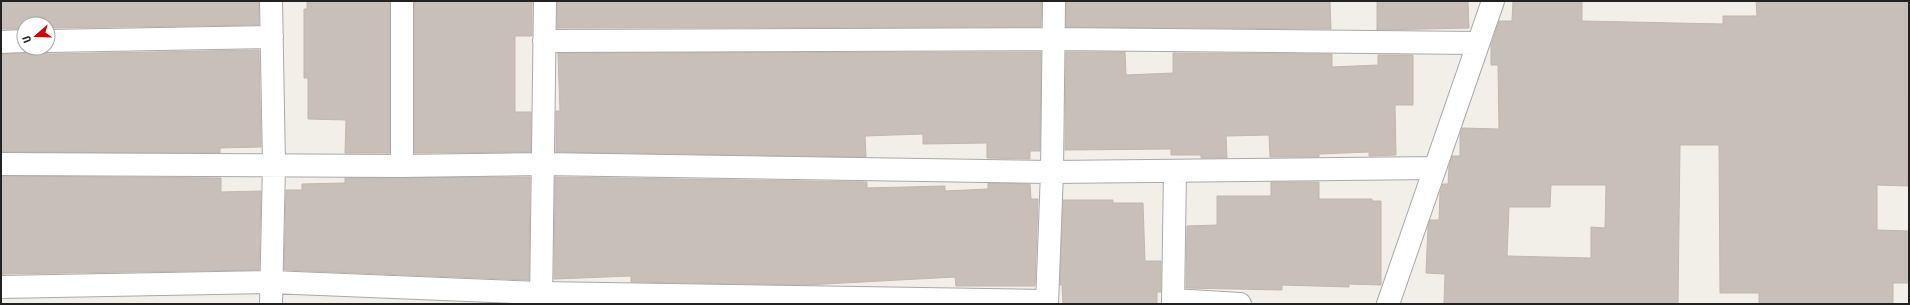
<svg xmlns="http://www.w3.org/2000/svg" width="1910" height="305" viewBox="0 0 1910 305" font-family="'Roboto Condensed',sans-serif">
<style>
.building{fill:#c7bfb8;stroke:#c4b6ab;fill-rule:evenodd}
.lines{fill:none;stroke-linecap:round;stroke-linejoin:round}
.minor-casing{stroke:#a9a9a9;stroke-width:24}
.minor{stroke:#fff;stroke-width:22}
</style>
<rect width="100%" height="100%" fill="#f2efe9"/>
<!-- building -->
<path class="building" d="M 1,1 L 259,1 L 259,25 L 48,28 L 48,24 L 24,24 L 24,29 L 1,29 Z
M 307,1 L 390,1 L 390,153 L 345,153 L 346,120 L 308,119 L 308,78 L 304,78 L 304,9 L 307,9 Z
M 414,1 L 532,1 L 532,36 L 515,36 L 515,112 L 531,112 L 531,152 L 414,153 Z
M 557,1 L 1042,1 L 1041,27 L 557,28 Z
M 1066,1 L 1330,1 L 1331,29 L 1066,27 Z
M 1377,1 L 1468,1 L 1469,28 L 1377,30 Z
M 1513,1 L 1582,1 L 1582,21 L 1723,24 L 1723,16 L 1757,16 L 1756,1 L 1909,1 L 1908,186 L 1877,185 L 1877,230 L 1909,231 L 1909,283 L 1893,283 L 1893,304 L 1759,304 L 1759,293 L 1720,293 L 1719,145 L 1680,145 L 1678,304 L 1444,304 L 1445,274 L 1426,273 L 1428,227 L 1430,220 L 1439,220 L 1440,193 L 1443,184 L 1448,184 L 1449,167 L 1452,156 L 1460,156 L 1460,136 L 1462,128 L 1499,129 L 1498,65 L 1491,65 L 1491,46 L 1499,21 L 1512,21 ZM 1551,185 L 1606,185 L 1605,228 L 1591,227 L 1591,258 L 1507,256 L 1509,207 L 1550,207 Z
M 34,48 L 38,48 L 42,52 L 48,54 L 259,50 L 261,147 L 220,148 L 220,153 L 1,152 L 1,54 L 25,53 Z
M 1041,52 L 1040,151 L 1030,151 L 1030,159 L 987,158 L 987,143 L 923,144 L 923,134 L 865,136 L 866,157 L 556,152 L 556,111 L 560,111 L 558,53 Z
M 1066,52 L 1125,52 L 1126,75 L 1173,73 L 1173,53 L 1332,54 L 1332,67 L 1378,65 L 1378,55 L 1413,55 L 1413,105 L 1395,105 L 1396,155 L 1369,156 L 1369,152 L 1319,154 L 1319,157 L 1270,157 L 1269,135 L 1226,136 L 1227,158 L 1201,158 L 1201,155 L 1171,155 L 1171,149 L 1065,150 Z
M 1,176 L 221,178 L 221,192 L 261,191 L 259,270 L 1,274 Z
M 530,177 L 529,280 L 284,270 L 286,190 L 302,190 L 302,184 L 345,183 L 345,178 Z
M 555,177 L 867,182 L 867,188 L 945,186 L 945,191 L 988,189 L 988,183 L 1030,184 L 1031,199 L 1038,199 L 1035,286 L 956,286 L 955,277 L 806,285 L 631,282 L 631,276 L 554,279 Z
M 1271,182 L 1319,182 L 1319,199 L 1372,199 L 1372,201 L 1381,201 L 1381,285 L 1349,284 L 1349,287 L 1282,285 L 1282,290 L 1186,288 L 1187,226 L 1217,225 L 1217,196 L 1271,196 Z
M 1063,200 L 1113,200 L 1113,203 L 1143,203 L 1145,261 L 1161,261 L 1161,292 L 1157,292 L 1157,304 L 1063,304 L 1062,285 L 1060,285 Z"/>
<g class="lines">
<defs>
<path id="minor" d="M 271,1 L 274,165 L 271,304
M 402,1 L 402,166
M 48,41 L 272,37
M 544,41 L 1055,39 L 1477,43
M 1,42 L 24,41
M 1,164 L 402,166 L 543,164 L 1052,172 L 1435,168
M 1,287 L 271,282 L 541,293 L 1047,301
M 1173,300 L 1240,304
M 541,304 L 545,1
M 1047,304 L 1052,172 L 1054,1
M 1173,304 L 1175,171
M 1388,304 L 1493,1"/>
</defs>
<!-- minor casing -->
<use href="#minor" class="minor-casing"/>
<!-- minor -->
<use href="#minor" class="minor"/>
</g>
<!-- border -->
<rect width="1910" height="305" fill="none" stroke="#222222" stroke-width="4"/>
<!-- north arrow -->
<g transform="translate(36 36) rotate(250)"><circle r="19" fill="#ffffff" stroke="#a7a7a7"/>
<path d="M0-3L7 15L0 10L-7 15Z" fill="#d40000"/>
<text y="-6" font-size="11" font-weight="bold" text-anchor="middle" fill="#222222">U</text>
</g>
</svg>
